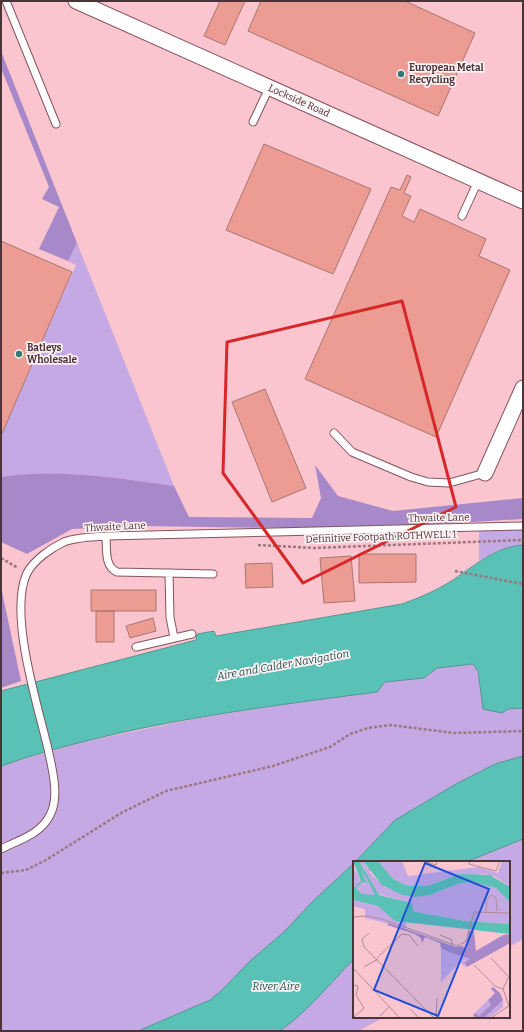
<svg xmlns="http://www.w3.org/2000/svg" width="524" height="1032" viewBox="0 0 524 1032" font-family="Bitter,serif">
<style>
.green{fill:#c5a9e4}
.forest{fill:#a788c8}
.water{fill:#59c1b6;stroke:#549790}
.building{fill:#ec9c93;stroke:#a77670}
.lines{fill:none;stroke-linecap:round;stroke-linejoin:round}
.lane-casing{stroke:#83545e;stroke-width:9}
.street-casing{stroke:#83545e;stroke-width:17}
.path{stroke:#9c777e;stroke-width:2.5;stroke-dasharray:3 2;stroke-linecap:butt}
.lane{stroke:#fff;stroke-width:7}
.street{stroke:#fff;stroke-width:15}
.marked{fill:none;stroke:#d62828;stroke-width:3;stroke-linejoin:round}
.poi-dot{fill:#337a73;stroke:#fff3f5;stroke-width:1.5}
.labels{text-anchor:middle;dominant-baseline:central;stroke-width:3.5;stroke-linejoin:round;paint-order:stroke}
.poi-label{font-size:10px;font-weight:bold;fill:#4a3438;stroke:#fff3f5;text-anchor:start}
.street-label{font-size:10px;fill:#4a3438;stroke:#fff3f5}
.water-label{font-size:11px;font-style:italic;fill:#26544f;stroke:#fff3f5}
.inset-road{fill:none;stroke:#b48b93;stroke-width:1}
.view{fill:#1d4ed8;fill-opacity:0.15;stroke:#1d4ed8;stroke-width:2}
.inset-edge{fill:none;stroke:#4a3438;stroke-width:2}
</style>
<rect width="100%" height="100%" fill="#fbc5cf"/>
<!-- green -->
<path class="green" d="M 77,243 L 174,486 C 120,478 55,468 1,477 L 1,436 L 76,265 L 68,261 Z
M 523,522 L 523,545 L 497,551 L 479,561 L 479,525 Z
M 473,664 L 478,671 L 480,690 L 508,709 L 523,708 L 523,756 L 495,764 L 456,784 L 395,820 L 362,855 L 312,902 L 285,931 L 250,961 L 221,991 L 210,1000 L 138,1031 L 1,1031 L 1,766 L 82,742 L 194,719 L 279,705 L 385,682 L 424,678 L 437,668 Z
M 523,839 L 523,939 L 509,947 L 509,862 L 466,862 Z
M 354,959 L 354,1017 L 384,1017 L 359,1031 L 279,1031 L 319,996 Z"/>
<!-- forest -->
<path class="forest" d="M 1,51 L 77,243 L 68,261 L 39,249 L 59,207 L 42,199 L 49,187 L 1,68 Z
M 315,465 L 338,496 L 393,511 L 523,498 L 523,519 L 354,529 L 140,526 L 72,529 L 27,554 L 1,542 L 1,477 C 55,468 120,478 174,486 L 189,517 L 312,518 L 321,498 Z
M 1,587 L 21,681 L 1,688 Z"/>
<!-- water -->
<path class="water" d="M 523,545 L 523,708 L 508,709 L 502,713 L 483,709 L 478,671 L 473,664 L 437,668 L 424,678 L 385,682 L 377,692 C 253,708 119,725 1,766 L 1,691 L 196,640 L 197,634 L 214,631 L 216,636 L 402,604 C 419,598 435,591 450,582 C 473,567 494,547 523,545 Z
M 523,756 L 523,839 L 466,862 L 355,862 L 395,820 L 456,784 L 495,764 Z
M 354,863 L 354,959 C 332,981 305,1015 279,1031 L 138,1031 L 210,1000 L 221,991 L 250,961 L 285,931 L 312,902 Z"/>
<!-- building -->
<path class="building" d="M 220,1 L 245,1 L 225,45 L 204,36 Z
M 261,1 L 405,1 L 475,33 L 438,116 L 248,31 Z
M 264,144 L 371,189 L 333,274 L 226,230 Z
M 407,175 L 411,177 L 404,193 L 411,196 L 402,216 L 414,222 L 420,209 L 486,239 L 479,256 L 510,270 L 436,437 L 305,379 L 391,187 L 400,190 Z
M 1,241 L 72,272 L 1,436 Z
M 265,389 L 306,488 L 272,502 L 232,402 Z
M 359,554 L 416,554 L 416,582 L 359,583 Z
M 351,556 L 355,601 L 324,603 L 320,558 Z
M 272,563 L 273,587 L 246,588 L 245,564 Z
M 91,590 L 156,590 L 156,611 L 91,611 Z
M 96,611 L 114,611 L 114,642 L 96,642 Z
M 153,618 L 156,631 L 130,638 L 126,626 Z"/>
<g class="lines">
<defs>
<path id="lane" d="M 6,1 L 56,124
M 253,122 L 269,88
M 462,216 L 478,181
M 334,433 L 352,452 L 411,477 L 428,482 L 449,483 L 485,473
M 106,536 C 107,549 104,566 117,572 L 213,574
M 169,573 L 170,617 L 174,638
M 136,647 L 192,634
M 1,849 C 19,840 41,834 50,815 C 60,797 52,768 48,749 C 38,706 8,613 27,573 C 34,560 51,548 64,542 C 76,537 92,537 106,536 L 523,526"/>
<path id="street" d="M 76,1 L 523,201
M 485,473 L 523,388"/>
</defs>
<!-- lane casing -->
<use href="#lane" class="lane-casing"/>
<!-- street casing -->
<use href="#street" class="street-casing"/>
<!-- path -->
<path class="path" d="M 258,545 L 314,548 L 523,540
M 1,558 L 18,568
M 455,571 L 523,584
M 1,873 L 26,870 L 46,860 L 121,813 L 166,791 L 273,766 L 330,747 L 350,734 L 368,728 L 390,725 L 454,733 L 523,731"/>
<!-- lane -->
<use href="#lane" class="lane"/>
<!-- street -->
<use href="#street" class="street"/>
</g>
<!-- marked area -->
<path class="marked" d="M 402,301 L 456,507 L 303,583 L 223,473 L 227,342 Z"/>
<!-- markers -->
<g class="poi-dot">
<circle cx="401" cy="74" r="4"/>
<circle cx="19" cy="354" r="4"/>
</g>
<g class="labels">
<!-- poi labels -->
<g class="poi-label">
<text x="409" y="68">European Metal<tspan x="409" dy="12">Recycling</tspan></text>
<text x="27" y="348">Batleys<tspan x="27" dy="12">Wholesale</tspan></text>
</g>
<!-- street labels -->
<g class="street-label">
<text transform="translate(299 101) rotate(24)">Lockside Road</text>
<text transform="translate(439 518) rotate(-1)">Thwaite Lane</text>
<text transform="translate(115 527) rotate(-3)">Thwaite Lane</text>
<text transform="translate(381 537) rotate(-2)">Definitive Footpath ROTHWELL 1</text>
</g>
<!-- water labels -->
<g class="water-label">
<text transform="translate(283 665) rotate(-10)">Aire and Calder Navigation</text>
<text x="276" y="986">River Aire</text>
</g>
</g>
<!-- overview -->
<g transform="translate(353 861)">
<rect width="157" height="157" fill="#fbc5cf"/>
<path d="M 6,0 L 10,0 L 15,8 L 17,6 L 17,12 L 32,26 L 59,36 L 77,34 L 109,21 L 127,22 L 139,25 L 151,33 L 157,41 L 157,63 L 112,60 L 64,51 L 60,50 L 58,42 L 22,32 L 22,35 L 9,33 L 0,23 L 0,5 L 7,18 L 12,24 L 13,22 L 9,13 L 13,13 L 12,9 ZM 25,0 L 49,0 L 55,15 L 125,6 L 145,12 L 149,0 L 157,0 L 157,26 L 143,16 L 133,13 L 95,17 L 74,25 L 55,25 L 40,18 ZM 0,39 L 25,45 L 54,62 L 52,67 L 12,57 L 12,48 L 0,45 ZM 88,87 L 118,98 L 111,102 L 113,107 L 107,101 L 88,121 ZM 135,139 L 139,143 L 126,156 L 122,152 ZM 150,139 L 150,146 L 136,157 L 131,157 Z" fill="#c5a9e4"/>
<path d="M 36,62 L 103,86 L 109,85 L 113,89 L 116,70 L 121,70 L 123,90 L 150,74 L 157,73 L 157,82 L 114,106 L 111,102 L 117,98 L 96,91 L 88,87 L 87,82 L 72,76 L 69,82 L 68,77 L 62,73 L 34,64 ZM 140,126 L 147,132 L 150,139 L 131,157 L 122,157 L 120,154 L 122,152 L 126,155 L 138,144 L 135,139 L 142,132 L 138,128 Z" fill="#a788c8"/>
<path d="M 0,0 L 6,0 L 26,34 L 59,42 L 60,50 L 64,51 L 112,60 L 157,63 L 157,73 L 42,60 L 25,45 L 0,39 L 0,23 L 2,26 L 8,20 ZM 9,12 L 12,14 L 22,34 L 9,33 L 3,27 L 9,21 L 14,23 ZM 10,0 L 25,0 L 40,18 L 55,25 L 74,25 L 107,13 L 137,14 L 157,26 L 157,41 L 143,27 L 121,21 L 107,22 L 77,34 L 62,36 L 49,34 L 29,24 Z" fill="#59c1b6" fill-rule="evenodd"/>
<path class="inset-road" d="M 70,0 L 83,4 L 84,0M 117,0 L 116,3 L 143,10 L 147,0M 133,50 L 134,38 L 138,34 L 143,37 L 144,50M 0,56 L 14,55 L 32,59 L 104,85 L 113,80 L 121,51 L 157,52M 16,72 L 9,78 L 11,86 L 81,157M 87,74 L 99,79 L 99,84M 24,97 L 49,73 L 56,74 L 65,85M 138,97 L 155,115M 121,104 L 142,125 L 150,128M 11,106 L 25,98M 0,107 L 47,157M 0,124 L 5,125 L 3,134 L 11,147 L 0,157M 156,145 L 150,128 L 157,113M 57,148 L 66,157M 27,155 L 36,146M 83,157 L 84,137M 138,157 L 157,144"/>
<path class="view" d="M 72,2 L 136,28 L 85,155 L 21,129 Z"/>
<rect width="157" height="157" class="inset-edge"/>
</g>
<!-- border -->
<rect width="524" height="1032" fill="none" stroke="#4a3438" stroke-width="4"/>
</svg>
